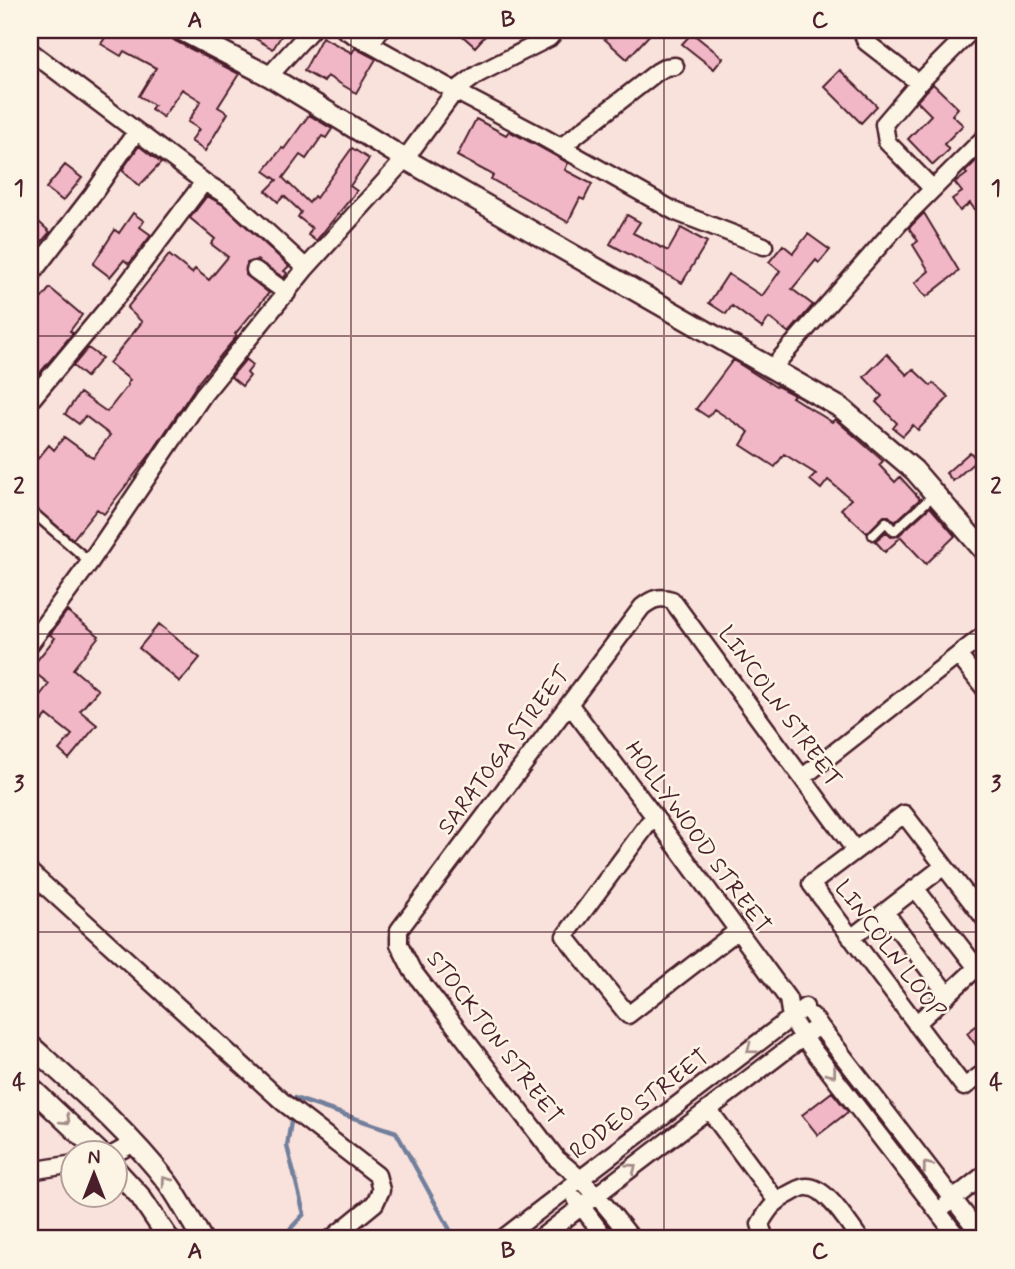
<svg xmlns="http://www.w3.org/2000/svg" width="1015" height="1269" viewBox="0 0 1015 1269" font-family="Mynerve,sans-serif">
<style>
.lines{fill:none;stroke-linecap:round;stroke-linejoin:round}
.stream{stroke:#727f9c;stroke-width:4.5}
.building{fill:#f1b7c7;stroke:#4a1f2b;stroke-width:2}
.service-casing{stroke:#4a1f2b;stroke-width:13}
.minor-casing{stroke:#4a1f2b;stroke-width:21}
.tertiary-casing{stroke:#4a1f2b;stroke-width:24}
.service{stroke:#fcf5e5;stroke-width:8}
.minor{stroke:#fcf5e5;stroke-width:16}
.tertiary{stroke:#fcf5e5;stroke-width:19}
.oneway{stroke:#a38a88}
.grid{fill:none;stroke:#4a1f2b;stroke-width:2;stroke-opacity:0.55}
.labels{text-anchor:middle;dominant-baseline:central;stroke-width:5;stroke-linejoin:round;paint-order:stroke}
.street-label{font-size:23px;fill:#4a1f2b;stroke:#fcf5e5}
.neatline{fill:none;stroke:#4a1f2b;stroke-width:2.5}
.grid-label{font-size:23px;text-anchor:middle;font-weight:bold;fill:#4a1f2b}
</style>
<rect width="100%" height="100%" fill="#f9e2dc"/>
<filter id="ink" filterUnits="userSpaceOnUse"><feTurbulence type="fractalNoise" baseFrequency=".0143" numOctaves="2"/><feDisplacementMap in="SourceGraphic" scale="14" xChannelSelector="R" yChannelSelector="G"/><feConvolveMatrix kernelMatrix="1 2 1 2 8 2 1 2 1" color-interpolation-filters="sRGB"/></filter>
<g filter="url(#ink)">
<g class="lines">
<!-- stream -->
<path class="stream" d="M 293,1107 L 294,1098 L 396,1132 L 455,1239
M 281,1239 L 304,1214 L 287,1146 L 292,1115"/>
</g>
<!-- building -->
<path class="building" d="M 110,30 L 169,30 L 170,37 L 175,41 L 239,74 L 218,107 L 228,113 L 205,151 L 191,141 L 199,129 L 188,122 L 201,101 L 182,89 L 163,117 L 151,109 L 154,105 L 139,96 L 156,68 L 124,51 L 121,56 L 101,44 Z
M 241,30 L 285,30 L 273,49 Z
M 456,30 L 478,30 L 485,36 L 475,47 Z
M 606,30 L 654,30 L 627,59 L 601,36 Z
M 692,33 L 723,58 L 714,69 L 682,44 Z
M 322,37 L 352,53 L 355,48 L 376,59 L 356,93 L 327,76 L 324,82 L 304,71 Z
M 840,70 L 877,106 L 861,123 L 824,86 Z
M 933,84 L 958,108 L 952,115 L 963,125 L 944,144 L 949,150 L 933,165 L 908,139 L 931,115 L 917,101 Z
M 309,115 L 332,129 L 326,138 L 322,136 L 306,159 L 300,155 L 283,178 L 309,203 L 314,196 L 316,198 L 352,148 L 369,159 L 350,186 L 357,191 L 316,241 L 308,235 L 312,228 L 298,217 L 301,212 L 284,196 L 278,202 L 266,191 L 277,180 L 264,171 L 282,148 L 284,149 Z
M 476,119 L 506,135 L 509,131 L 534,144 L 568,163 L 565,170 L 592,184 L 584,200 L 580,198 L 568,222 L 491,179 L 493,175 L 457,156 Z
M 139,146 L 161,163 L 139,186 L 122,170 Z
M 979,158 L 985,166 L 985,193 L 981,197 L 985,202 L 975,210 L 970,203 L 960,211 L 952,199 L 962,192 L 955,183 L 967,174 L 965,172 Z
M 65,165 L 82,178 L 63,201 L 46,188 Z
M 207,196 L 223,205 L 289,266 L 284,271 L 287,273 L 284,278 L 257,260 L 247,263 L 246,275 L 269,293 L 235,334 L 237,336 L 200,380 L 152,452 L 104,514 L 97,509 L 73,539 L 30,504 L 30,468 L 49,445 L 54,450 L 64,437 L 93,458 L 110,435 L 85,416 L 79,424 L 65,414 L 80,393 L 107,412 L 128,385 L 127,384 L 130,380 L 109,363 L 142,322 L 127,308 L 169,255 L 192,273 L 195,269 L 209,280 L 228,257 L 211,244 L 215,239 L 190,218 Z
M 133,213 L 144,221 L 140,227 L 151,235 L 129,264 L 124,260 L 110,277 L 93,264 L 115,230 L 119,233 Z
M 924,213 L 959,271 L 926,297 L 915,283 L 929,271 L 913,245 L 918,241 L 909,228 Z
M 30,214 L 50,232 L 30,255 Z
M 627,215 L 640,222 L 633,233 L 668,251 L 681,228 L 707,242 L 682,283 L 610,244 Z
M 808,234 L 830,250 L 819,263 L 816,260 L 792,289 L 813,305 L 789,333 L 769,318 L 762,328 L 732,306 L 726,314 L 709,303 L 728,274 L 762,296 L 780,271 L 769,262 L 783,245 L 793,253 Z
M 50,288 L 82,315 L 70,331 L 73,333 L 39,374 L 30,366 L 30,312 Z
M 88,348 L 102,358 L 86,377 L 73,366 Z
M 887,354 L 907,375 L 913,369 L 931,386 L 933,383 L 949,397 L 918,430 L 913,425 L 903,436 L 893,428 L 897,423 L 876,402 L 882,396 L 864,377 Z
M 246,359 L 253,365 L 247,373 L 250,376 L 242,386 L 231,377 Z
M 733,360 L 776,387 L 777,386 L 794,395 L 792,397 L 832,422 L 835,419 L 883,461 L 879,465 L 895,482 L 900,477 L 920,499 L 895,522 L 889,516 L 884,516 L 867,533 L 841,509 L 851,499 L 828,480 L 821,489 L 810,480 L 816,474 L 784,454 L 775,467 L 741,445 L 749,432 L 714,409 L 708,417 L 696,409 Z
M 970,452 L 977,460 L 953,481 L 946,473 Z
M 930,507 L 955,536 L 926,564 L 901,537 L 885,552 L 875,541 L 886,532 L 891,537 L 898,536 Z
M 67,611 L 99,636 L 73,669 L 98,690 L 80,711 L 97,725 L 69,759 L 59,750 L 72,735 L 47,715 L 42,721 L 30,711 L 30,708 L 49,684 L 30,669 L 55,638 L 50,635 Z
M 159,624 L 200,658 L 180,682 L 139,648 Z
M 980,1023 L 985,1031 L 985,1043 L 978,1048 L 967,1033 Z
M 832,1092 L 848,1112 L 818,1135 L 802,1115 Z"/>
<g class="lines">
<defs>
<path id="service" d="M 30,510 L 90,562
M 873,535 L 886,522 L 894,531 L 934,495"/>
<path id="minor" d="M 556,30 L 549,38 L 478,74 L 455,91 L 539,135 L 676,212 L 764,246
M 871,30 L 864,37 L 866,42 L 919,83
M 370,44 L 380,30
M 30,51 L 204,182 L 229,197 L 306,268
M 269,76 L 311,30
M 561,147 L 657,72 L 666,67 L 675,66
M 932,188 L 887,142 L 884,124 L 919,83 L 972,30
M 255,270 L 287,293
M 30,276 L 93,194 L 136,132
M 772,368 L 903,219 L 985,137
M 30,401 L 120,293 L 204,182
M 30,644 L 90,562 L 203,395 L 306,268 L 405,159 L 455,91 L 345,30
M 958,655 L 985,689
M 570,705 L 654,816 L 788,999 L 791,1018 L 803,1037 L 959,1239
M 803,777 L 985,634
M 654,816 L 565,936 L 628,1015 L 737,931
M 30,872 L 284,1103 L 377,1175 L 381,1190 L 375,1203 L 331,1239
M 915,888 L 977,968
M 885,912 L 948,995
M 985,919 L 904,814 L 811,884 L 964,1087 L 985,1072
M 851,938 L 944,866
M 812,1016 L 984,1239
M 916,1024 L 985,960
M 709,1110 L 776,1200
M 114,1154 L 134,1143
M 30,1171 L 74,1164
M 576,1199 L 606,1239
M 946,1205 L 985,1174
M 502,1239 L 805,1007
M 539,1239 L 819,1025
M 632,1239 C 608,1208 588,1183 557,1159 L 412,970 L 399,944 L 399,930 L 642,607 C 652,599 659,596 672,600 L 855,850
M 765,1239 L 760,1224 C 769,1208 775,1201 791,1193 C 795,1191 801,1187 806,1187 C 826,1185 849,1225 860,1239"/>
<path id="tertiary" d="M 181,30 L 269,76 L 405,159 L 841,408 L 914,470 L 985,552
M 30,1045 C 79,1089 128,1131 168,1183 C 181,1201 191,1221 202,1239
M 30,1087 L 101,1154
M 116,1170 L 140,1196 L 169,1239"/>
</defs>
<!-- service casing -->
<use href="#service" class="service-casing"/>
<!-- minor casing -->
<use href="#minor" class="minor-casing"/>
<!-- tertiary casing -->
<use href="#tertiary" class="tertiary-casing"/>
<!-- service -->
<use href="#service" class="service"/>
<!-- minor -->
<use href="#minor" class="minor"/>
<!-- tertiary -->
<use href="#tertiary" class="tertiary"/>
</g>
<!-- one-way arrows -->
<defs><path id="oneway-chevron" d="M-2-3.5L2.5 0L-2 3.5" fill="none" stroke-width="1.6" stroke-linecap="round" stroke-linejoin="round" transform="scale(1.75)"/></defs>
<g class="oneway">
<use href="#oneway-chevron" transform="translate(751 1049) rotate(143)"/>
<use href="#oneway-chevron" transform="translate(832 1073) rotate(52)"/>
<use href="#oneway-chevron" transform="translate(66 1120) rotate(42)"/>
<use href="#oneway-chevron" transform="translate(927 1166) rotate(-128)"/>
<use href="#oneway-chevron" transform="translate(632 1168) rotate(-37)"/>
<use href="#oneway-chevron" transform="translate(166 1181) rotate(-127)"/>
</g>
</g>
<!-- grid -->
<path class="grid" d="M 351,30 L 351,1239M 664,30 L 664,1239M 30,336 L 985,336M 30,634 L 985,634M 30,932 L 985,932"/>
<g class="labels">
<!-- street labels -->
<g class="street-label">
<text transform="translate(779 707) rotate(54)">LINCOLN STREET</text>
<text transform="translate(505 751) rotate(-53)">SARATOGA STREET</text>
<text transform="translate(697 838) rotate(54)">HOLLYWOOD STREET</text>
<text transform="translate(889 950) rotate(53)">LINCOLN LOOP</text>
<text transform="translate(494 1038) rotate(53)">STOCKTON STREET</text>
<text transform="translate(640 1105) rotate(-37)">RODEO STREET</text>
</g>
</g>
<!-- margin -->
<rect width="1015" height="1269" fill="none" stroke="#fcf5e5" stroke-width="77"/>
<!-- north arrow -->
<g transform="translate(94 1174)"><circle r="33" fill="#fcf5e5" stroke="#b59f9b" stroke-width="2"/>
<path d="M0-5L12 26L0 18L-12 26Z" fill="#4a1f2b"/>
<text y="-10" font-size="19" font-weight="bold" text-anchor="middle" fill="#4a1f2b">N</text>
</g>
<rect x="38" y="38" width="938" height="1192" class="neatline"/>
<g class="grid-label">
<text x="195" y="27">A</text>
<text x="508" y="27">B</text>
<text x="820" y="27">C</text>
<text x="19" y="195">1</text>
<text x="996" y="195">1</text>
<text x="19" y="493">2</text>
<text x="996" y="493">2</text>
<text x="19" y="791">3</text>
<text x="996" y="791">3</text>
<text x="19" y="1089">4</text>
<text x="996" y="1089">4</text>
<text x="195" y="1258">A</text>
<text x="508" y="1258">B</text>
<text x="820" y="1258">C</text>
</g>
</svg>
